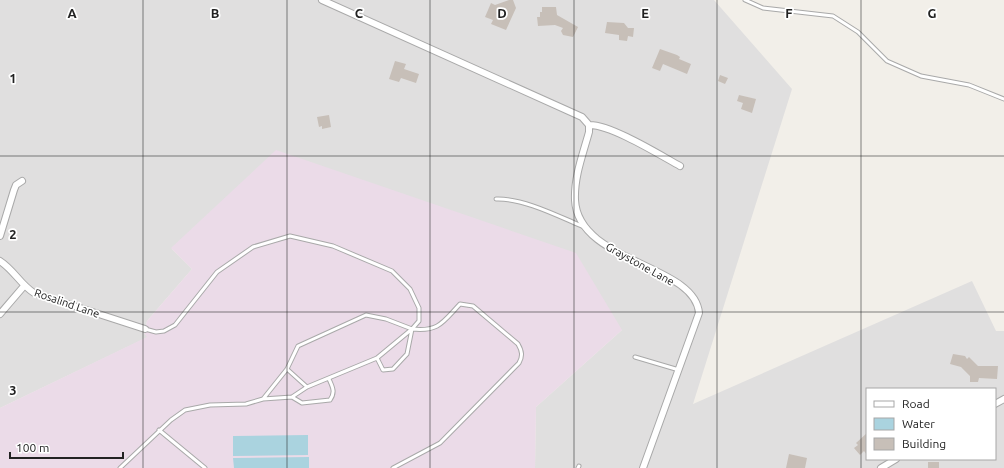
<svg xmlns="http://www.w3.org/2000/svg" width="1004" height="468" viewBox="0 0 1004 468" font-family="Ubuntu,sans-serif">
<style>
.residential{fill:#e0dfdf;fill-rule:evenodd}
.industrial{fill:#ebdbe8}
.water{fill:#aad3df}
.building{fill:#c7bfb8}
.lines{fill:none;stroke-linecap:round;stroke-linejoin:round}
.lane-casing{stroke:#a9a9a9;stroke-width:5}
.street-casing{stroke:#a9a9a9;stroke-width:8}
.lane{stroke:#fff;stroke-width:3}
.street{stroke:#fff;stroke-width:6}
.grid{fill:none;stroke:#222;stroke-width:1;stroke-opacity:0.55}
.labels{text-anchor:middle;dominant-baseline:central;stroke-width:3.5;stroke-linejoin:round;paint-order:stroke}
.street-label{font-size:11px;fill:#222;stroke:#fff}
.grid-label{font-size:13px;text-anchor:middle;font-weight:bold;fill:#222;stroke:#fff;stroke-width:3.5;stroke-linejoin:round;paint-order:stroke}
</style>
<rect width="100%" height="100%" fill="#f2efe9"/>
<!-- residential -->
<path class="residential" d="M 0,0 L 714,0 L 792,89 L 693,404 L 972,281 L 996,331 L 1004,331 L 1004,468 L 535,468 L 536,407 L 622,330 L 172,249 L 192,269 L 147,321 L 144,333 L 148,337 L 0,408 ZM 867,389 L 995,389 L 995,459 L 867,459 Z"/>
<!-- industrial -->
<path class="industrial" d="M 276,150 L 576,253 L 622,330 L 536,407 L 535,468 L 0,468 L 0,408 L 147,337 L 144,333 L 147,321 L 192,269 L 171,248 Z"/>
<!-- water -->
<path class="water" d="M 308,435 L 308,455 L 233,456 L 233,436 Z
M 309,457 L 309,468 L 234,468 L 233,458 Z"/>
<!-- building -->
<path class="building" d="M 509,0 L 513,0 L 516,8 L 506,30 L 491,24 L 493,20 L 485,17 L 491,3 L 495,5 Z
M 542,7 L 556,7 L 557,15 L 578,27 L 573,37 L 563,35 L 561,31 L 563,28 L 555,25 L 538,26 L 537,17 L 540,17 L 540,12 L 542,12 Z
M 607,22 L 624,23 L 628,28 L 634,28 L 633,37 L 628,36 L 627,41 L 619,40 L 619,35 L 605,33 Z
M 660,49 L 677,55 L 680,57 L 679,59 L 691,64 L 687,74 L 663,64 L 660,71 L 652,68 Z
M 395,61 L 406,64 L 404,69 L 419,74 L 416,83 L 401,78 L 399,82 L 389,79 Z
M 720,75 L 728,78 L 725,84 L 718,81 Z
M 739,95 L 756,99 L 752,113 L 741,109 L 743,103 L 737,101 Z
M 329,115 L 331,127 L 322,129 L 322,126 L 319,127 L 317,117 Z
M 953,354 L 965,356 L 967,359 L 969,357 L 978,366 L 998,366 L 997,379 L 979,378 L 978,382 L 970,382 L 970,376 L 961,367 L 950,364 Z
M 867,433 L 867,455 L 864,451 L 860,455 L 854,448 L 858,445 L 856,443 Z
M 789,454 L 807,458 L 805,468 L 786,468 Z
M 928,462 L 939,462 L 939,468 L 928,468 Z"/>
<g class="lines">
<defs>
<path id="lane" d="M 745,0 L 763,8 L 833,16 L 858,32 L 887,61 L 921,76 L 969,85 L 1004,99
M 496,199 C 523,198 558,216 584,227
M 635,357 L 679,370
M 377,358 L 383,370 L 393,369 L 407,354 L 412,329
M 287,369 L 307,387
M 292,397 L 302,403 L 330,400 C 336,392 332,386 329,379
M 263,399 L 292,397 L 307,387 L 377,358 L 412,329 C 439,332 443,322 460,304 L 473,306 L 518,344 C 522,351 523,356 519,363 L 440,443 L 393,468
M 159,430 L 205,468
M 120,468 L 171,420 L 185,410 L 210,405 L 246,404 L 263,399 L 287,369 L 298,346 L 366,315 L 386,319 L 412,329 L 419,321 L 419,308 L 410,289 L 392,271 L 333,246 L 290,236 L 253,247 L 217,272 L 175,325 L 164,331 L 156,332 L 145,329
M 578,468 L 579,466"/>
<path id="street" d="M 322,0 L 582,117 L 589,125 L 589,132 C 583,154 574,177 575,200 C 578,263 695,264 699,313 L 643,468
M 589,125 C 610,124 660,155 680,166
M 0,236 L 14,190 L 16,185 L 22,181
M 0,261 C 14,270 20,284 34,293 L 145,329
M 0,314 L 24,286
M 995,404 L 1004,399
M 881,468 L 896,459"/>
</defs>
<!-- lane casing -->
<use href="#lane" class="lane-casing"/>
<!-- street casing -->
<use href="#street" class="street-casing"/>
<!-- lane -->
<use href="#lane" class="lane"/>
<!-- street -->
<use href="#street" class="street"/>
</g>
<!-- grid -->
<path class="grid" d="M 143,0 L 143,468M 287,0 L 287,468M 430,0 L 430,468M 574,0 L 574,468M 717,0 L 717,468M 861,0 L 861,468M 0,156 L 1004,156M 0,312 L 1004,312"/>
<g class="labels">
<!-- street labels -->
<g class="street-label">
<text transform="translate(640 264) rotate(29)">Graystone Lane</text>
<text transform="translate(67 303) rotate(19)">Rosalind Lane</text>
</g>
</g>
<g class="grid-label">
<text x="72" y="18">A</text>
<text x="215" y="18">B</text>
<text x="359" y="18">C</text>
<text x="502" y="18">D</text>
<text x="645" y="18">E</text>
<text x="789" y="18">F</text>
<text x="932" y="18">G</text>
<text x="13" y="83">1</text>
<text x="13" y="239">2</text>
<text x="13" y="395">3</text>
</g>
<!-- legend -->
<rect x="866" y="388" width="130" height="72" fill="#ffffff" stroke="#a7a7a7"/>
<rect x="874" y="401" width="20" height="6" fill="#ffffff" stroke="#a7a7a7"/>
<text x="902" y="408" font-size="12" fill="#222222">Road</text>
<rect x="874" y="418" width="20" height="12" fill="#aad3df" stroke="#a7a7a7"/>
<text x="902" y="428" font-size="12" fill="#222222">Water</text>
<rect x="874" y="438" width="20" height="12" fill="#c7bfb8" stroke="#a7a7a7"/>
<text x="902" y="448" font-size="12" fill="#222222">Building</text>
<!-- scale -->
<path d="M10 452v6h113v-6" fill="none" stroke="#222222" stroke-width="2"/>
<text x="16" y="452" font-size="12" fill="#222222" stroke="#ffffff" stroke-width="3" paint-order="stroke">100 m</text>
</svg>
